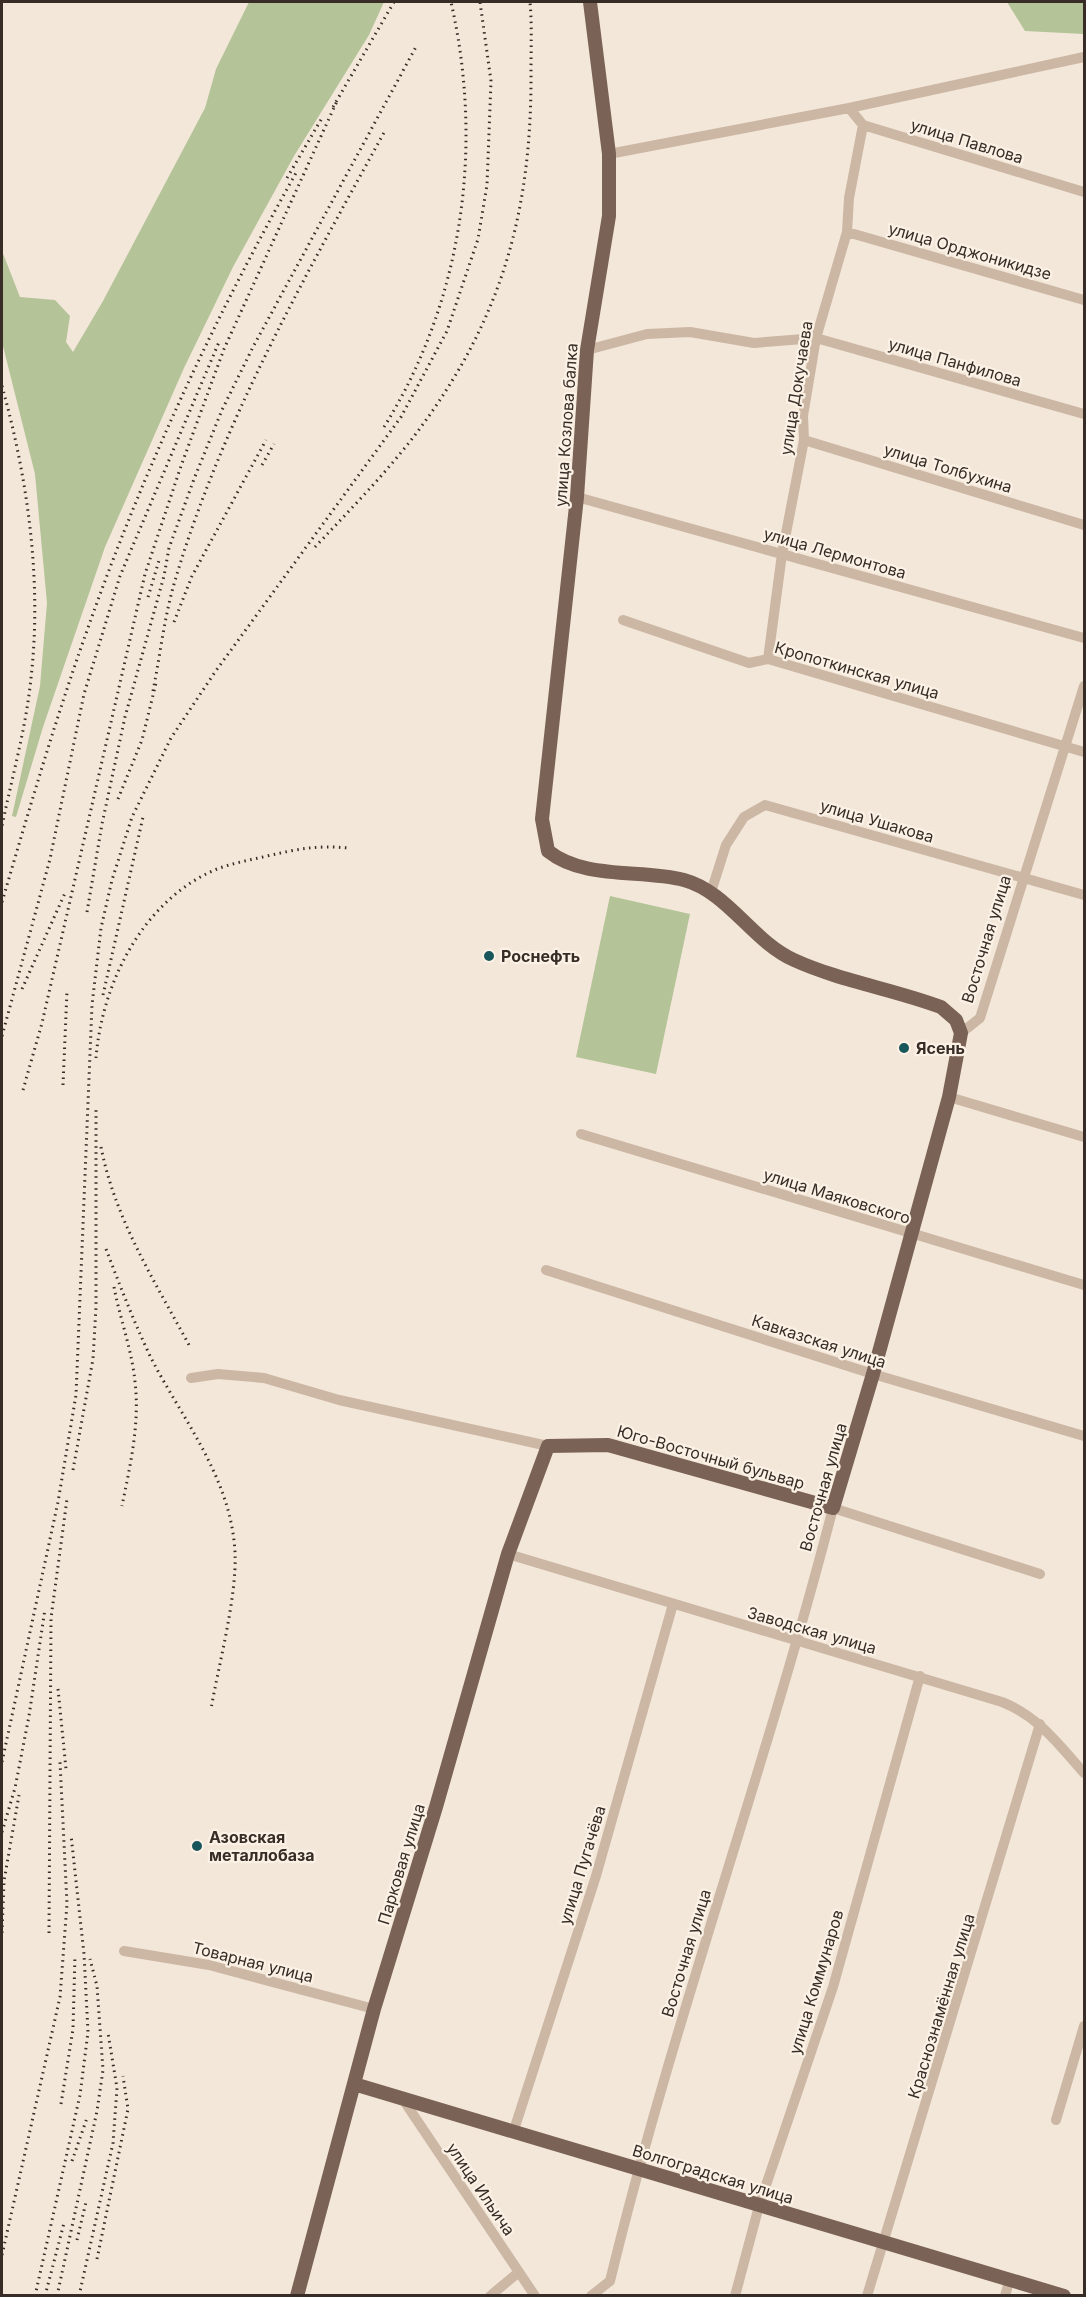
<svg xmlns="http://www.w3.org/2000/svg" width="1086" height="2297" viewBox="0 0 1086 2297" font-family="Inter,sans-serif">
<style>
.green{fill:#b4c398}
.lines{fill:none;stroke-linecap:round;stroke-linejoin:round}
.minor{stroke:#ccb7a4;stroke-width:10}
.major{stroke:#7a6256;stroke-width:14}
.rail{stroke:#372c26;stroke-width:3;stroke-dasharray:1.5 4.5;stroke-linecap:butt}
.poi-dot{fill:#19565b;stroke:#fbf1e5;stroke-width:2}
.labels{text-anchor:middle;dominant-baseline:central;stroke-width:4.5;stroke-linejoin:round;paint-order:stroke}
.street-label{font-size:16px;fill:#372c26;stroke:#fbf1e5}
.poi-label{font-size:16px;font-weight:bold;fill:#372c26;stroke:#fbf1e5;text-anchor:start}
</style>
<rect width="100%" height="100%" fill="#f3e7d9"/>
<!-- green -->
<path class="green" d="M 249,2 L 384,2 L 369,35 L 294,156 L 233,267 L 184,368 L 105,547 L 43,727 L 16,817 L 12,816 L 40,686 L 47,603 L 35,474 L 2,342 L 2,251 L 20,297 L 55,300 L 70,316 L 66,342 L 73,352 L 103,301 L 205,108 L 216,69 Z
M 1007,2 L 1084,2 L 1084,34 L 1025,31 Z
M 610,896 L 690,914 L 656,1074 L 576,1057 Z"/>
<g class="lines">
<!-- minor -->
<path class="minor" d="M 849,108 L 863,125 L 1084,192
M 609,154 L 849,108 L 1084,57
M 847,232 L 1084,300
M 587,350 L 647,334 L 690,332 L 754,343 L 816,338 L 1084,414
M 804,440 L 1084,525
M 577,497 L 1084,638
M 623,620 L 749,663 L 768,659 L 1084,752
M 768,659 L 782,554 L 804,440 L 803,416 L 816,338 L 847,232 L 849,198 L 863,125
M 711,892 L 726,845 L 744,817 L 765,805 L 1084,895
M 961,1033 L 980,1018 L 1084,686
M 949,1097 L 1084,1137
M 581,1134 L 1084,1285
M 546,1270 L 873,1374 L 1084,1436
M 191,1378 L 218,1374 L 264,1378 L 339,1400 L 548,1446
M 508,1554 L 1002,1702 C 1038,1716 1059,1745 1084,1773
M 124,1951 L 209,1965 L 374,2009
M 402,2098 L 535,2296
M 1056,2120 L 1084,2026
M 513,2133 L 596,1876 L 673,1604
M 490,2296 L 519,2272
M 591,2296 L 610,2281 C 673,2021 766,1768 833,1508 L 1040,1574
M 735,2296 L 759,2206 L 833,1987 L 920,1676
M 867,2296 L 1040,1724
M 1005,2296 L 1010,2278"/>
<!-- major -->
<path class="major" d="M 354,2084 L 1064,2296
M 297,2296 L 374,2009 L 436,1807 L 508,1554 L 548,1446 L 608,1445 L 833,1508 L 873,1374 L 949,1097 L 961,1033 L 956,1020 L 941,1007 C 893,989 840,981 794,960 C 752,941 728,892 684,880 C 641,869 584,880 548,851 L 542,819 L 577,497 L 587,350 L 609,216 L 609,154 L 590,2"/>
<!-- rail -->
<path class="rail" d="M 333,107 L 394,2
M 287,178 L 322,118
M 2,386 C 28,480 42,581 31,678 C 26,728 12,777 2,826
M 384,427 C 463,300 484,147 451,2
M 262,465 L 274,444
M 315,547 C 349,511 385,474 415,435 C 502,320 532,212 531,70 C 531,47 532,24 530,2
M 148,597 L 160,557
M 174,622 L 192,576 L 266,440
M 153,691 C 160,656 164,619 174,584 C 221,423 306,275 386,129
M 118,799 L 142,740 L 156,683
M 2,902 C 29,810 56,717 89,625 C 144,469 215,317 296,173
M 87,912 L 102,824 L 125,717 L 164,576 L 169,548 L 194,479 L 222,410 L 253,347 L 417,45
M 22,989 L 65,893
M 103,995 L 143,817
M 2,1036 L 50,859 L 84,694 L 120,576 L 219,342
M 96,1058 C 102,982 144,899 217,869 C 233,863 250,860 267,856 C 298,849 316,845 348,848
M 63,1085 L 67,991
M 23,1090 L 42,1023 L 145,574 L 181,466 L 224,349 L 337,101
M 101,1147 C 115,1219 154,1280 189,1345
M 106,1249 C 120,1286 134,1322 151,1358 C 183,1420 231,1478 235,1552 C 237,1597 219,1663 211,1709
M 114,1287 C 120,1319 132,1350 135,1382 C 140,1424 130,1466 122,1506
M 73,1470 L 93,1359 L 96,1307 L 96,1106
M 58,1689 L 66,1769
M 2,1762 L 58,1502 L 76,1395 L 92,1005 L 101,928 L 112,880 L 132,817 L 171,738 L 215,672 L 401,417 L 447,331 L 478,239 L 487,185 L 491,81 L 480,2
M 2,1832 L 15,1788 L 29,1716 L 45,1609
M 2,1933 L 4,1881 L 19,1795
M 49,1933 L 51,1618 L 67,1499
M 61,2104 L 73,2029 L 75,1955
M 72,2161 L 87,2118
M 77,2240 L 86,2202
M 2,2255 L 60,1997 L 67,1904 L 60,1762
M 97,2259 L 128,2109 L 123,2076
M 35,2296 L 80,2095 L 88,2032 L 84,1954 L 71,1835
M 45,2296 L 64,2223
M 57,2296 L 97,2111 L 103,2070 L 97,1986 L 90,1959
M 79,2296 L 113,2143 L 117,2088 L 108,2033"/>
</g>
<!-- markers -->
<g class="poi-dot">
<circle cx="489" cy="956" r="6"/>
<circle cx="904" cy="1048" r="6"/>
<circle cx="197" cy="1846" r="6"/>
</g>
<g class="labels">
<!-- street labels -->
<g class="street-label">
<text transform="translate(967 141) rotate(17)">улица Павлова</text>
<text transform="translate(970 251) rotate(16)">улица Орджоникидзе</text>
<text transform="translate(955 362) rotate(16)">улица Панфилова</text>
<text transform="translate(796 388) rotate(-81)">улица Докучаева</text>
<text transform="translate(566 425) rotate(-86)">улица Козлова балка</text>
<text transform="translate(948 468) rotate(17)">улица Толбухина</text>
<text transform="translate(835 553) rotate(16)">улица Лермонтова</text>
<text transform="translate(857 670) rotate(16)">Кропоткинская улица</text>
<text transform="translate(877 821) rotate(16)">улица Ушакова</text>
<text transform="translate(986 939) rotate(-73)">Восточная улица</text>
<text transform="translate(837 1196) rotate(17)">улица Маяковского</text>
<text transform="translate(819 1341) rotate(18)">Кавказская улица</text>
<text transform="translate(711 1457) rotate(16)">Юго-Восточный бульвар</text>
<text transform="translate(823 1487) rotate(-74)">Восточная улица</text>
<text transform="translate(812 1630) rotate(16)">Заводская улица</text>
<text transform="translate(401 1864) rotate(-73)">Парковая улица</text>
<text transform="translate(582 1865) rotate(-73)">улица Пугачёва</text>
<text transform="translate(686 1953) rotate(-73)">Восточная улица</text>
<text transform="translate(253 1962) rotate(14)">Товарная улица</text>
<text transform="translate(816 1982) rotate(-73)">улица Коммунаров</text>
<text transform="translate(941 2006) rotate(-73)">Краснознамённая улица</text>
<text transform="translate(713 2174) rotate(17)">Волгоградская улица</text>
<text transform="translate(481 2189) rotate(56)">улица Ильича</text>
</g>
<!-- poi labels -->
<g class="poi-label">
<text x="501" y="956">Роснефть</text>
<text x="916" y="1048">Ясень</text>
<text x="209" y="1837">Азовская<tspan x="209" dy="18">металлобаза</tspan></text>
</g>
</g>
<!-- border -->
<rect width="1086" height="2297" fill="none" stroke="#372c26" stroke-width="6"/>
</svg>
